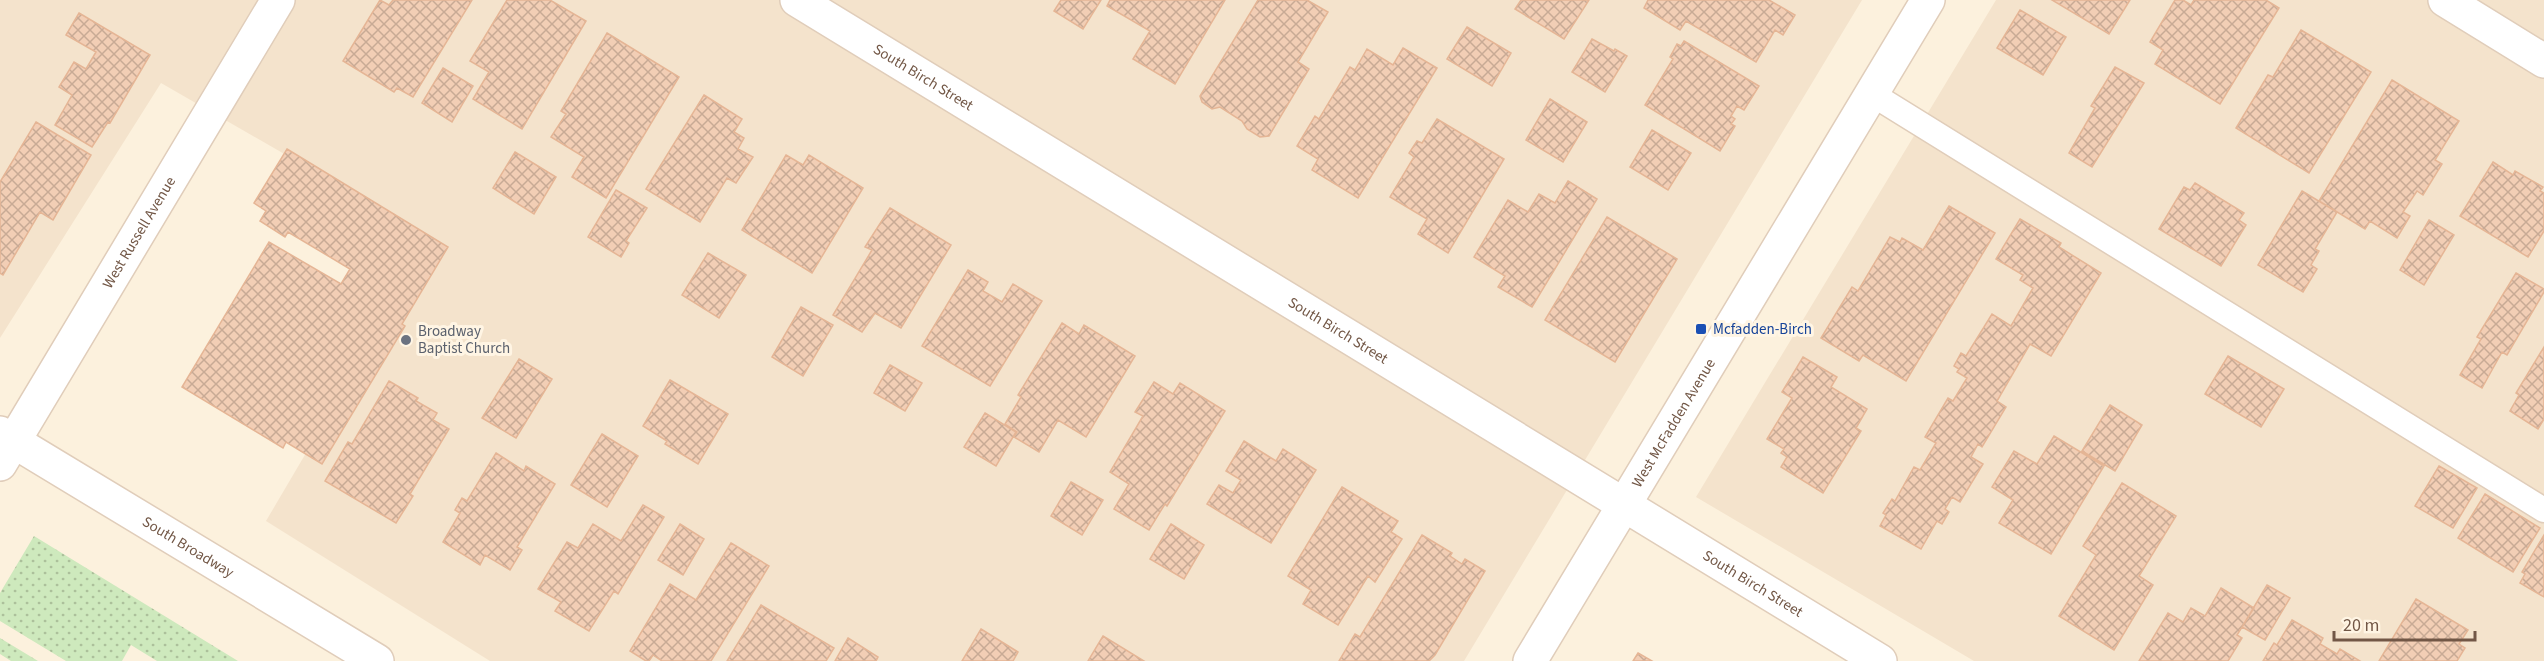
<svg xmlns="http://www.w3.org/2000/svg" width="2544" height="661" viewBox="0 0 2544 661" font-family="'Source Sans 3',sans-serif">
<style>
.residential{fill:#f4e3cc}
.grass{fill:url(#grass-dots)}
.building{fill:url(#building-cross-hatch);stroke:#e5b595;stroke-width:1.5}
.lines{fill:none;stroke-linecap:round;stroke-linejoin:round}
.service-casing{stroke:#e0cdba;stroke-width:27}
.minor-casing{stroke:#e0cdba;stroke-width:36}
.tertiary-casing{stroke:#e0cdba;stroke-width:36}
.service{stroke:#fff;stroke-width:24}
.minor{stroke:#fff;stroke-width:33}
.tertiary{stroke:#fff;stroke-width:33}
.transit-dot{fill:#1a4fb4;stroke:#fff5e4;stroke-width:2}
.worship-dot{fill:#6b7280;stroke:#fff5e4;stroke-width:2}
.labels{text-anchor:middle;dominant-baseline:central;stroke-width:6;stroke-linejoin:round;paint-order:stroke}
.street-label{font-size:15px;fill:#725746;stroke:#fff5e4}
.transit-label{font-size:15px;fill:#164399;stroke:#fff5e4;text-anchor:start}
.worship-label{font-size:15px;fill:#5b616d;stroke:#fff5e4;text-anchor:start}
</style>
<defs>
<pattern id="grass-dots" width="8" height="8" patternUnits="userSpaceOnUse" patternTransform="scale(1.5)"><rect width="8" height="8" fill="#cee9bd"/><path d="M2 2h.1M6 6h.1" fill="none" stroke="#acc09b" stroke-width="1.8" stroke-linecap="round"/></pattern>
<pattern id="building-cross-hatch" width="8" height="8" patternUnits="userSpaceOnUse" patternTransform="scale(1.5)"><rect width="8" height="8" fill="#f2ceb5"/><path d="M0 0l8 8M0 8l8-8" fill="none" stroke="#c8aa95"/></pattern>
</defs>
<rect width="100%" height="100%" fill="#fcf1dd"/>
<!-- residential -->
<path class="residential" d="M 0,0 L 1862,0 L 1464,661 L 490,661 L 266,521 L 432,239 L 161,83 L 0,338 Z
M 1996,0 L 2544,0 L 2544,661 L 1974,661 L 1696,497 Z"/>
<!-- grass -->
<path class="grass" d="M 34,536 L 238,661 L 157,661 L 131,645 L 122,661 L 66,661 L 0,621 L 0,593 Z
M 0,638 L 38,661 L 11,661 L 0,654 Z"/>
<!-- building -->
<path class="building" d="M 380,0 L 389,5 L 393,0 L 472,0 L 413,97 L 397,88 L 394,92 L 343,61 Z
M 507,0 L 550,0 L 586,21 L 522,129 L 473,99 L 489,72 L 470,61 Z
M 1061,0 L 1101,0 L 1083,29 L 1054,11 Z
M 1110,0 L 1225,0 L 1175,84 L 1133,59 L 1150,31 L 1107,6 Z
M 1258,0 L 1307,0 L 1328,12 L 1298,62 L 1309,69 L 1269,136 L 1260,137 L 1247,129 L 1242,121 L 1220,107 L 1212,109 L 1202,102 L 1200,96 Z
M 1521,0 L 1589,0 L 1564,39 L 1515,9 Z
M 1648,0 L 1769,0 L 1795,15 L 1783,35 L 1775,30 L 1756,62 L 1686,21 L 1680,30 L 1644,8 Z
M 2052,0 L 2130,0 L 2109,34 Z
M 2175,0 L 2183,0 L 2191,5 L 2194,0 L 2266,0 L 2279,8 L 2220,104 L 2155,64 L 2163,50 L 2150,42 Z
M 2020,10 L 2066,37 L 2043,75 L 1997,48 Z
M 79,13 L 150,55 L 110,123 L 108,122 L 92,147 L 55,125 L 72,95 L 59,87 L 74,62 L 86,69 L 96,52 L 66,35 Z
M 1467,27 L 1511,53 L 1492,86 L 1447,59 Z
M 2301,30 L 2371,72 L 2309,173 L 2236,128 L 2268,75 L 2273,77 Z
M 607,33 L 679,77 L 606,198 L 572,177 L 584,157 L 551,137 L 566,114 L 561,111 Z
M 1592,39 L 1614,51 L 1615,49 L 1627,56 L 1605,92 L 1572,72 Z
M 1684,41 L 1759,86 L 1744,110 L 1737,106 L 1731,116 L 1735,119 L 1731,124 L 1735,126 L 1720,151 L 1645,105 L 1673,59 L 1670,57 L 1677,44 L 1681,46 Z
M 1403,48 L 1437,68 L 1358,198 L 1312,170 L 1318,159 L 1297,146 L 1315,116 L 1319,119 L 1350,67 L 1355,70 L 1367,49 L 1393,65 Z
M 2115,67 L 2144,83 L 2092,167 L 2069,153 L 2095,108 L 2091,106 Z
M 443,68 L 473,86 L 452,122 L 422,103 Z
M 2392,80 L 2459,121 L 2435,160 L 2442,164 L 2423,195 L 2417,191 L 2403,212 L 2410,216 L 2397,238 L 2370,221 L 2365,229 L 2319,201 Z
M 704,95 L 742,119 L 734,132 L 744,138 L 738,149 L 753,157 L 736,183 L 727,178 L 700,222 L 646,189 Z
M 1550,99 L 1587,122 L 1563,162 L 1526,140 Z
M 1437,119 L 1504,159 L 1448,253 L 1418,234 L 1427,219 L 1390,197 L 1414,157 L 1409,153 L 1417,141 L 1422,143 Z
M 36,122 L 91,155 L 53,220 L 40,212 L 3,275 L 0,273 L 0,182 Z
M 1652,130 L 1691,153 L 1668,190 L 1630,167 Z
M 287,149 L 448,247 L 402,324 L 405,326 L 322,464 L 286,442 L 283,448 L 182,387 L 269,242 L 341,284 L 350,269 L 288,232 L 285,237 L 260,221 L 266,211 L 254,203 Z
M 515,152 L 556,177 L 534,214 L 493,188 Z
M 786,155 L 803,165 L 809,155 L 863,188 L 812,273 L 742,230 Z
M 2493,162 L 2513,175 L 2515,171 L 2543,187 L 2540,191 L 2544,193 L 2544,231 L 2528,257 L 2460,216 Z
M 1568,181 L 1597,199 L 1532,307 L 1498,287 L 1505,276 L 1474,257 L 1508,200 L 1528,212 L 1539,194 L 1555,203 Z
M 2195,183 L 2244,213 L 2239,220 L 2246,225 L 2221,266 L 2159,229 L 2184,187 L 2190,190 Z
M 616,190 L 647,208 L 626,241 L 629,243 L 621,257 L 588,237 Z
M 2302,191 L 2337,212 L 2315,249 L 2319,251 L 2311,265 L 2317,269 L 2303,292 L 2258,265 Z
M 1949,206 L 1995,233 L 1906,381 L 1863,355 L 1859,361 L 1821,338 L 1852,287 L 1858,291 L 1890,237 L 1900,242 L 1902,238 L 1923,250 Z
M 890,208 L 951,245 L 901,328 L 875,313 L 862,332 L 833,315 L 872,250 L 865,247 Z
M 1607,217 L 1677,259 L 1615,362 L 1545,320 Z
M 2020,219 L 2061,243 L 2059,247 L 2101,273 L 2051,356 L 2030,344 L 1997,401 L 2006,407 L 1982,447 L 1978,444 L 1971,457 L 1983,464 L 1960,502 L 1952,497 L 1945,509 L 1949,512 L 1942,524 L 1937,521 L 1921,549 L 1880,526 L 1886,515 L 1883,513 L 1892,499 L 1895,501 L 1914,467 L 1920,470 L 1936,443 L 1925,437 L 1948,398 L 1953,401 L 1967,378 L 1957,372 L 1959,369 L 1954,366 L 1961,353 L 1966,356 L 1992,314 L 2011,326 L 2033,288 L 2020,280 L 2023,275 L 1996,259 Z
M 2429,220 L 2454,235 L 2424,285 L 2400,270 Z
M 708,253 L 746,275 L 719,318 L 682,295 Z
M 968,270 L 988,282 L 983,291 L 1002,302 L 1013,284 L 1042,301 L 990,386 L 922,346 Z
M 2516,273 L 2544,289 L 2544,292 L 2507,355 L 2502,352 L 2482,388 L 2460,375 L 2481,339 L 2477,337 Z
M 801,307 L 833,325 L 803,376 L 772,357 Z
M 1062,323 L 1079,334 L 1084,325 L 1135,356 L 1086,437 L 1058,420 L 1039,452 L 1014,437 L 1017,432 L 1005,424 L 1021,397 L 1018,395 Z
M 2544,347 L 2544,419 L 2538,429 L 2510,411 L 2519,395 L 2516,393 Z
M 2228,356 L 2284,389 L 2261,427 L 2205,394 Z
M 1803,357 L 1837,377 L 1831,387 L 1867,409 L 1856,428 L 1861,431 L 1823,493 L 1781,467 L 1787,457 L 1781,453 L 1784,449 L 1767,439 L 1792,398 L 1782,392 Z
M 519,359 L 552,379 L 516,438 L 482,418 Z
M 890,365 L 922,383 L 905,411 L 874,393 Z
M 670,380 L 728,414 L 698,464 L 665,444 L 667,441 L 643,426 Z
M 389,381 L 418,398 L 416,401 L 437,413 L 433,420 L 449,429 L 410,494 L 413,496 L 396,523 L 325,481 L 348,442 L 352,444 Z
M 1154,382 L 1173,394 L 1180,383 L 1225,411 L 1167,506 L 1165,504 L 1149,530 L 1114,509 L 1129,484 L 1110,472 L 1143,416 L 1135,412 Z
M 2110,405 L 2142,425 L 2115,471 L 2082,451 Z
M 985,413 L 1016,432 L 996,466 L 964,447 Z
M 602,434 L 638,456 L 607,507 L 571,485 Z
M 2054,436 L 2104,466 L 2051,554 L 1999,523 L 2013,500 L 1992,487 L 2014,451 L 2037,464 Z
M 1244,441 L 1276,461 L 1283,449 L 1316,470 L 1271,543 L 1207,504 L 1219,485 L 1233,493 L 1241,480 L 1226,471 Z
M 496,453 L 524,471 L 526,466 L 555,484 L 517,547 L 522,550 L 510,570 L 485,555 L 480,565 L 443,542 L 460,513 L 455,510 L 462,498 L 467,501 Z
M 2439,466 L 2477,488 L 2453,528 L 2415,506 Z
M 1071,482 L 1103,500 L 1082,535 L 1051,516 Z
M 2122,483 L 2176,516 L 2139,576 L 2153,585 L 2114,650 L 2059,616 L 2096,555 L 2083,546 Z
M 1342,487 L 1398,521 L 1391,532 L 1402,539 L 1375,582 L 1368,576 L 1338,625 L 1303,604 L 1311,590 L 1288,576 Z
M 2485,494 L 2540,528 L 2513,572 L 2458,538 Z
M 643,505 L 664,517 L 618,594 L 614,591 L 589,631 L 555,611 L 561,602 L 538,589 L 567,542 L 578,548 L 593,524 L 621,541 Z
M 680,524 L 704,539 L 683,575 L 658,560 Z
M 1171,524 L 1204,545 L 1184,579 L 1150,559 Z
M 1422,535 L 1452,553 L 1450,556 L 1462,564 L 1465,559 L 1485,571 L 1435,655 L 1429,661 L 1339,661 L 1355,634 L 1360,637 Z
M 2544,535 L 2544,597 L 2520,583 L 2525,574 L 2522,572 Z
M 731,543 L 769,566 L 711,661 L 662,661 L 653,655 L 649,661 L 646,661 L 630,651 L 670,584 L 696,600 Z
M 2267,585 L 2290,598 L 2265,640 L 2242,627 Z
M 2221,588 L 2254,608 L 2237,635 L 2242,638 L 2228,661 L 2139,661 L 2168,613 L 2183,622 L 2191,608 L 2205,616 Z
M 2416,599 L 2468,630 L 2459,644 L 2465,648 L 2457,661 L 2379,661 Z
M 761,605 L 834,648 L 826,661 L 727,661 Z
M 2292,620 L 2323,638 L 2320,644 L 2337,654 L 2340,649 L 2360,661 L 2263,661 L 2274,643 L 2277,645 Z
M 981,629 L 1018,652 L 1013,661 L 962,661 Z
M 1103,636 L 1144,661 L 1088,661 Z
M 848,638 L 878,657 L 876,661 L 835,661 Z
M 1638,653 L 1652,661 L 1633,661 Z"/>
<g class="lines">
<defs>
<path id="service" d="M 1872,94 L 2544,510"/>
<g id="minor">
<path id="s1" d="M 797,0 L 1880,661"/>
<path d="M 2445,0 L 2544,61"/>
<path id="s2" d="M 0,433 L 377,661"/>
<path id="s3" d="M 0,464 L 278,0"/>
</g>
<g id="tertiary">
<path id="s4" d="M 1530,661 L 1928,0"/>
</g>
</defs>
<!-- service casing -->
<use href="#service" class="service-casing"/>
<!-- minor casing -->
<use href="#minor" class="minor-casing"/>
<!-- tertiary casing -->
<use href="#tertiary" class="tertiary-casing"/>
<!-- service -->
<use href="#service" class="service"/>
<!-- minor -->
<use href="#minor" class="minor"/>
<!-- tertiary -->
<use href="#tertiary" class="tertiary"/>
</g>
<!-- markers -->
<rect class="transit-dot" x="1695" y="323" width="12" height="12" rx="3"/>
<circle class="worship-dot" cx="406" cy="340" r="6"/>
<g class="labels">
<!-- street labels -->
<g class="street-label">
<text stroke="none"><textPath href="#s1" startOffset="148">South Birch Street</textPath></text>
<text stroke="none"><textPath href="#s3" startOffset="270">West Russell Avenue</textPath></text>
<text stroke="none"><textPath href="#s1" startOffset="634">South Birch Street</textPath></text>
<text stroke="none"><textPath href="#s4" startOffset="278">West McFadden Avenue</textPath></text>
<text stroke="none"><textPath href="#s2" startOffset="220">South Broadway</textPath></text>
<text stroke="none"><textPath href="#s1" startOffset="1120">South Birch Street</textPath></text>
</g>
<!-- transit labels -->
<g class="transit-label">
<text x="1713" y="329">Mcfadden-Birch</text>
</g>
<!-- worship labels -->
<g class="worship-label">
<text x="418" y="331">Broadway<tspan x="418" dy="17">Baptist Church</tspan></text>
</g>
</g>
<!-- scale -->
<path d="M2334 631v9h141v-9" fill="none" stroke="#725746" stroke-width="3"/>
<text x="2343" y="631" font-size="18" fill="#725746" stroke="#fff5e4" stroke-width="4.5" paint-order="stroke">20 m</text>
</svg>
